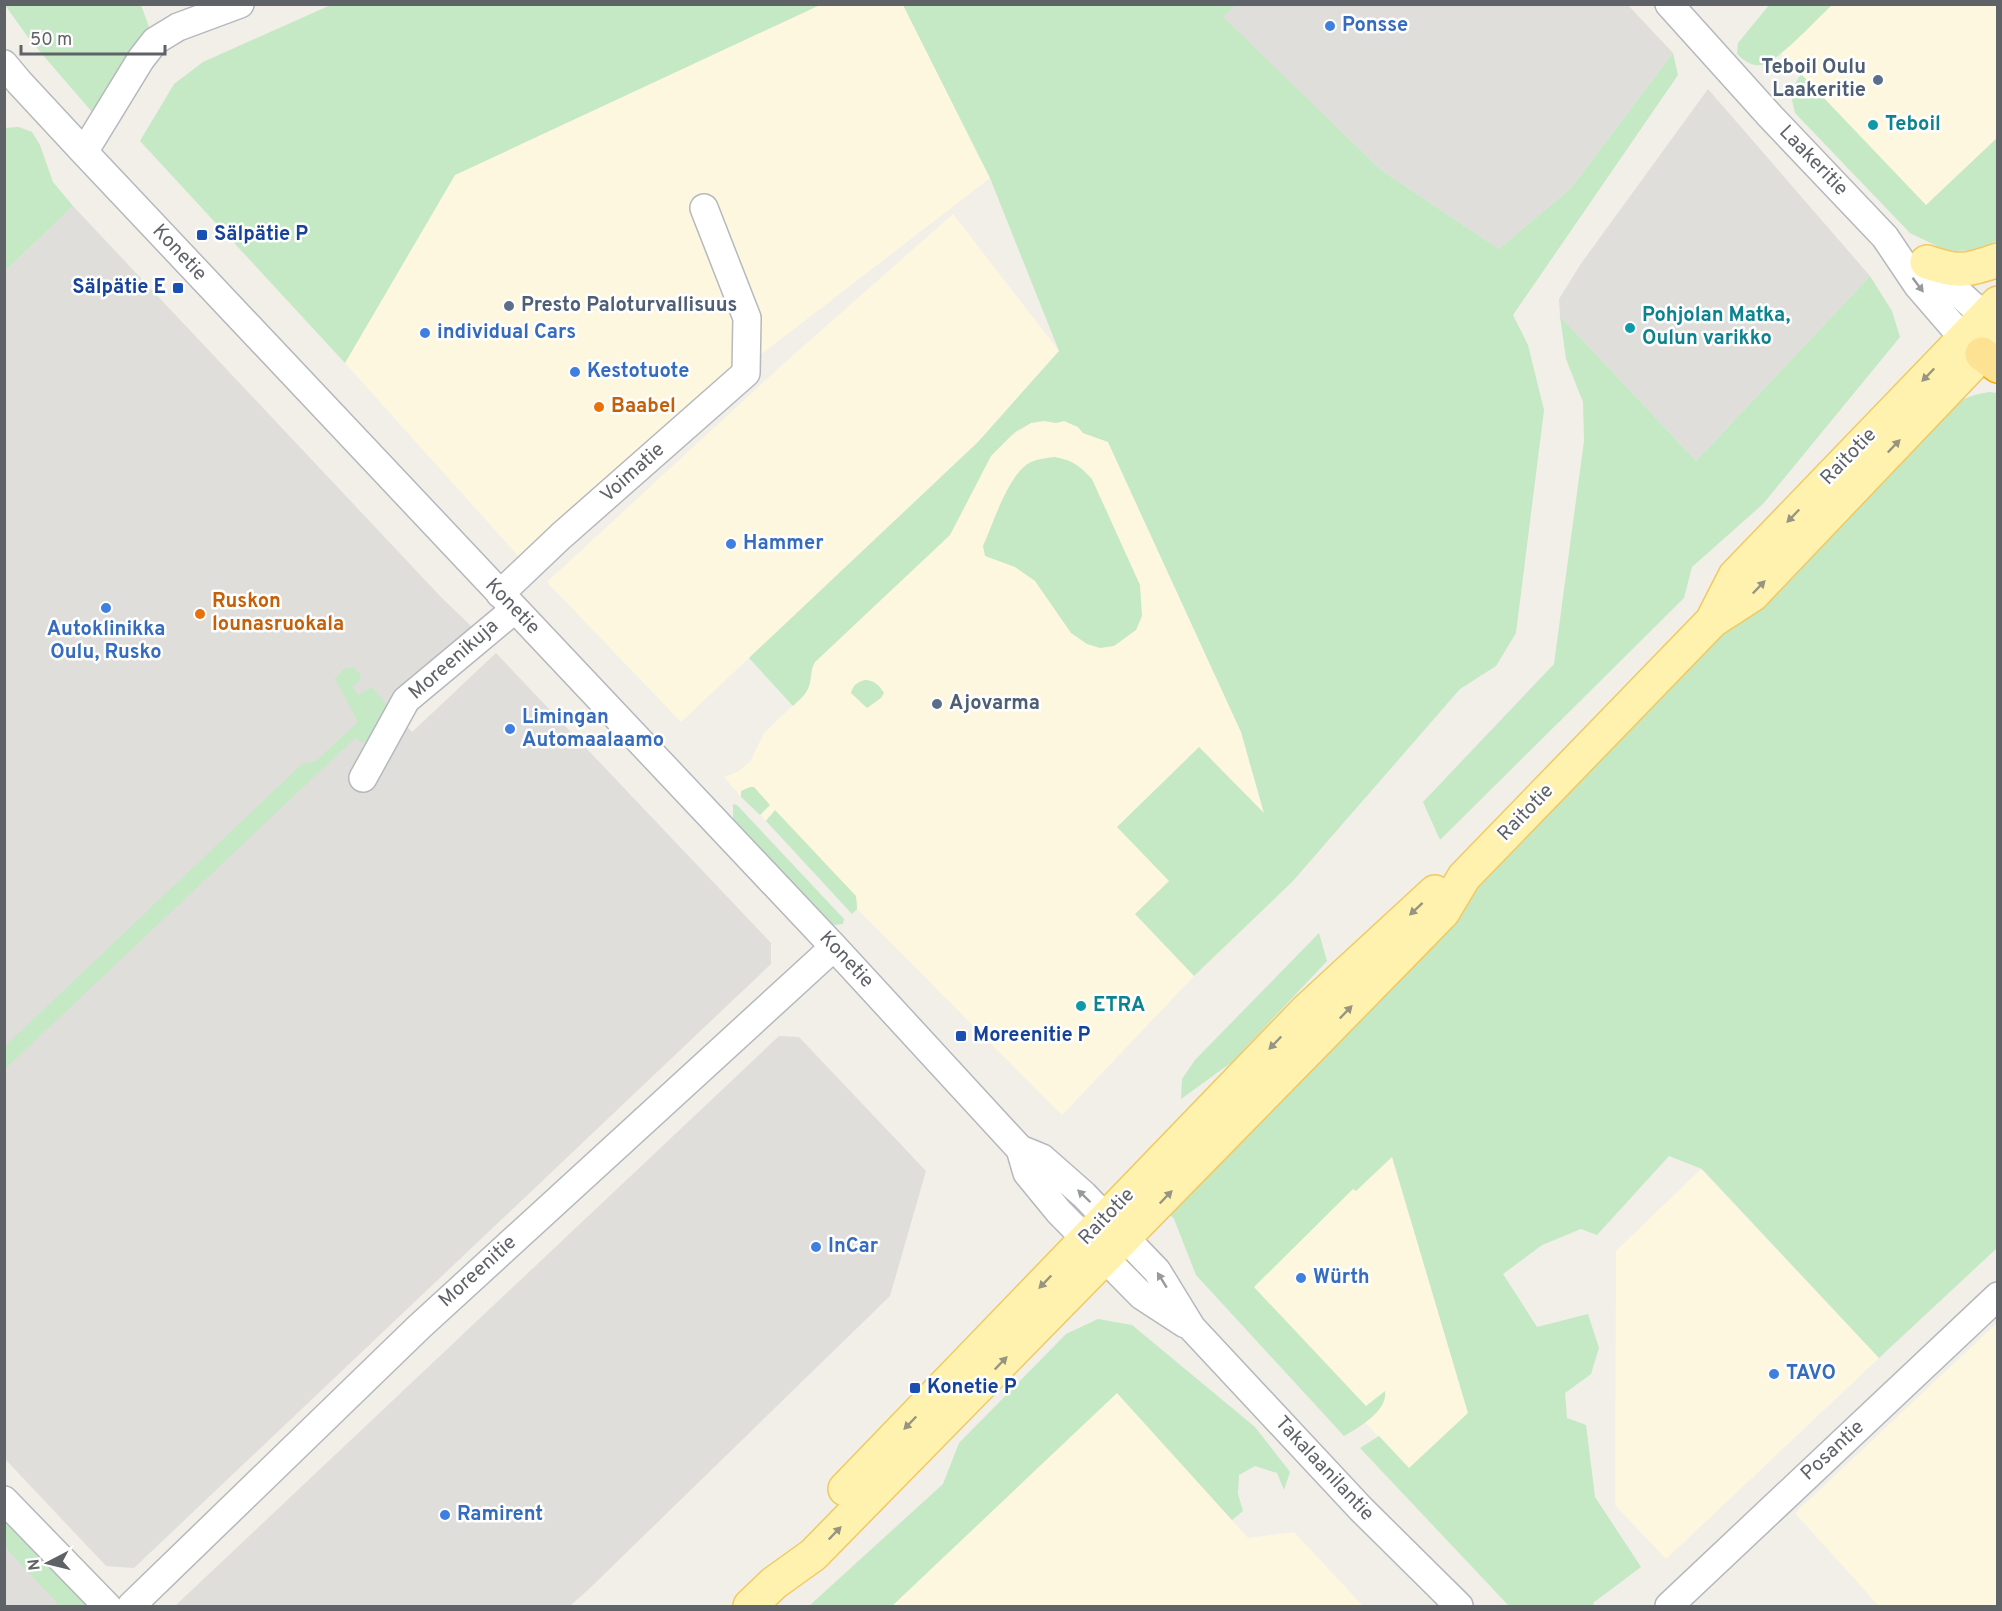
<svg xmlns="http://www.w3.org/2000/svg" width="2002" height="1611" viewBox="0 0 2002 1611" font-family="Overpass,sans-serif">
<style>
.commercial{fill:#fef7e0}
.industrial{fill:#e0deda}
.green{fill:#c5e8c5}
.lines{fill:none;stroke-linecap:round;stroke-linejoin:round}
.minor-casing{stroke:#b5b8bc;stroke-width:30}
.major-casing{stroke:#f2c960;stroke-width:36}
.highway-casing{stroke:#f9ab00;stroke-width:36}
.minor{stroke:#fff;stroke-width:27}
.major{stroke:#fff2af;stroke-width:33}
.highway{stroke:#fde293;stroke-width:33}
.oneway{fill:#979a9d}
.oneway2{fill:#979581}
.shop-dot{fill:#3f7fe0;stroke:#fff;stroke-width:2}
.service-dot{fill:#5c6f8a;stroke:#fff;stroke-width:2}
.culture-dot{fill:#0f9aa8;stroke:#fff;stroke-width:2}
.transit-dot{fill:#1a4fb4;stroke:#fff;stroke-width:2}
.food-dot{fill:#e8710a;stroke:#fff;stroke-width:2}
.labels{text-anchor:middle;dominant-baseline:central;stroke-width:5;stroke-linejoin:round;paint-order:stroke}
.shop-label{font-size:20px;font-weight:bold;fill:#366cbe;stroke:#fff;text-anchor:start}
.service-label{font-size:20px;font-weight:bold;fill:#4e5e75;stroke:#fff;text-anchor:start}
.culture-label{font-size:20px;font-weight:bold;fill:#0d838f;stroke:#fff;text-anchor:start}
.street-label{font-size:20px;fill:#5f6368;stroke:#fff}
.transit-label{font-size:20px;font-weight:bold;fill:#164399;stroke:#fff;text-anchor:start}
.food-label{font-size:20px;font-weight:bold;fill:#c56008;stroke:#fff;text-anchor:start}
</style>
<rect width="100%" height="100%" fill="#f1efe8"/>
<!-- commercial -->
<path class="commercial" d="M 820,5 L 903,5 L 990,178 L 681,416 L 521,559 L 345,363 L 455,175 Z
M 1832,5 L 1997,5 L 1997,138 L 1926,206 L 1781,53 Z
M 953,214 L 1059,351 L 978,442 L 681,722 L 547,582 L 781,366 Z
M 1044,421 L 1056,423 L 1064,421 L 1078,427 L 1083,433 L 1108,442 L 1241,732 L 1264,815 L 1292,882 L 1194,976 L 1062,1115 L 857,909 L 858,902 L 768,816 L 766,821 L 760,815 L 770,805 L 740,794 L 741,797 L 724,777 L 737,772 L 750,762 L 764,733 L 805,694 L 810,685 L 812,668 L 815,662 L 950,535 L 991,456 L 1003,442 L 1031,423 Z
M 1392,1156 L 1468,1413 L 1409,1469 L 1215,1263 Z
M 1701,1169 L 1879,1358 L 1666,1559 L 1615,1505 L 1616,1251 Z
M 1997,1323 L 1997,1606 L 1879,1606 L 1795,1513 Z
M 1117,1393 L 1248,1538 L 1294,1532 L 1363,1606 L 892,1606 Z"/>
<!-- industrial -->
<path class="industrial" d="M 1235,4 L 1628,5 L 1673,53 L 1571,188 L 1499,249 L 1381,170 L 1222,17 Z
M 1708,89 L 1870,276 L 1696,461 L 1560,316 L 1559,299 L 1580,265 Z
M 73,206 L 440,596 L 473,628 L 389,707 L 412,732 L 496,653 L 771,943 L 771,964 L 134,1568 L 106,1566 L 5,1459 L 5,271 Z
M 779,1036 L 799,1037 L 926,1171 L 890,1296 L 589,1589 L 570,1606 L 175,1606 Z
M 4,1534 L 69,1606 L 5,1606 Z"/>
<!-- green -->
<path class="green" d="M 333,4 L 820,4 L 820,5 L 455,175 L 345,363 L 140,141 L 174,84 L 203,62 Z
M 1770,4 L 1832,5 C 1819,17 1777,63 1761,65 C 1750,66 1745,61 1737,54 L 1738,43 Z
M 5,5 L 141,5 L 152,35 L 98,119 L 30,40 Z
M 903,5 L 1235,5 L 1223,17 L 1381,170 L 1499,249 L 1571,188 L 1673,53 L 1678,75 L 1513,315 L 1528,345 L 1544,410 L 1516,633 L 1496,666 L 1460,689 L 1292,882 L 1194,976 L 1135,914 L 1169,881 L 1117,827 L 1199,747 L 1264,813 L 1241,732 L 1108,442 L 1083,433 L 1078,427 L 1064,421 L 1056,423 L 1044,421 L 1031,423 L 1015,432 L 991,456 L 950,535 L 815,662 C 810,670 812,678 809,686 C 806,695 799,700 793,706 L 749,658 L 978,442 L 1059,351 L 990,178 Z
M 1801,74 L 1926,205 L 1997,138 L 1997,241 L 1973,250 L 1956,251 L 1943,249 L 1910,233 L 1795,113 L 1790,92 Z
M 19,127 L 32,132 L 40,145 L 53,182 L 73,206 L 5,271 L 5,128 Z
M 1870,276 L 1892,311 L 1900,337 L 1763,504 L 1692,567 L 1684,598 L 1440,840 L 1423,802 L 1554,664 L 1584,441 L 1583,402 L 1566,359 L 1560,316 L 1696,461 Z
M 1990,392 L 1997,393 L 1997,1248 L 1879,1358 L 1702,1169 L 1669,1156 L 1597,1235 L 1581,1229 L 1542,1245 L 1503,1274 L 1537,1327 L 1588,1314 L 1599,1348 L 1591,1374 L 1565,1393 L 1567,1418 L 1586,1425 L 1595,1497 L 1641,1567 L 1593,1603 L 1594,1606 L 1509,1606 L 1360,1448 L 1379,1436 L 1409,1468 L 1468,1413 L 1392,1157 L 1356,1191 L 1353,1189 L 1254,1287 L 1366,1406 L 1385,1391 C 1388,1411 1359,1427 1344,1436 L 1196,1275 L 1174,1219 L 1167,1211 L 1712,644 L 1818,546 L 1948,411 C 1963,398 1970,395 1990,392 Z
M 1054,457 C 1072,460 1079,465 1092,479 L 1140,585 L 1142,616 L 1136,630 L 1114,646 L 1100,648 L 1087,644 L 1071,633 L 1035,581 L 1015,567 L 985,556 L 983,546 C 993,524 1009,472 1031,462 C 1038,459 1046,458 1054,457 Z
M 348,668 L 354,668 L 361,675 L 359,681 L 352,686 L 358,695 L 372,687 L 394,713 L 381,729 L 363,743 L 355,738 L 5,1069 L 5,1046 L 302,764 L 316,761 L 358,722 L 335,679 L 343,670 Z
M 865,680 C 874,680 879,685 884,693 L 881,698 L 867,708 L 851,693 C 853,685 857,682 865,680 Z
M 750,787 L 754,787 L 770,805 L 760,815 L 741,797 L 741,791 Z
M 733,804 L 737,805 L 844,919 L 843,924 L 834,925 L 828,922 L 733,822 Z
M 775,810 L 856,896 L 857,909 L 852,914 L 766,821 Z
M 1319,933 L 1327,961 L 1232,1062 L 1181,1099 L 1182,1079 L 1195,1060 Z
M 1098,1319 L 1132,1325 L 1255,1427 L 1290,1472 L 1284,1490 L 1277,1473 L 1255,1466 L 1239,1475 L 1238,1494 L 1243,1511 L 1232,1520 L 1117,1393 L 892,1606 L 809,1606 L 943,1484 L 959,1443 L 1066,1334 Z
M 4,1514 L 85,1601 L 87,1606 L 55,1606 L 58,1604 L 5,1547 Z"/>
<g class="lines">
<defs>
<path id="minor" d="M 1669,4 L 1770,116 L 1885,237 L 1918,286 L 1963,338 L 1980,352
M 4,64 L 19,82 L 84,152 L 834,947 L 1020,1149 L 1042,1158 L 1084,1195 L 1157,1271 L 1192,1328 L 1361,1509 L 1459,1606
M 84,152 L 141,59 L 155,41 L 178,27 L 240,4
M 1924,261 L 1998,329
M 500,594 L 561,536 L 746,373 L 747,318 L 704,208
M 363,778 L 406,700 L 515,609
M 1020,1149 L 1027,1173 L 1059,1212 L 1142,1296 L 1185,1324
M 4,1500 L 107,1606
M 131,1606 L 419,1327 L 834,947
M 1669,1606 L 1998,1296"/>
<path id="major" d="M 1927,262 C 1958,273 1967,271 1998,260
M 1713,619 L 1735,576 L 1998,303
M 845,1489 L 1306,1011 L 1435,892
M 750,1606 L 774,1583 L 813,1555 C 1023,1340 1234,1127 1443,912 L 1464,877 L 1712,621 L 1752,595 L 1998,337"/>
<path id="highway" d="M 1982,354 L 1998,366"/>
</defs>
<!-- minor casing -->
<use href="#minor" class="minor-casing"/>
<!-- major casing -->
<use href="#major" class="major-casing"/>
<!-- highway casing -->
<use href="#highway" class="highway-casing"/>
<!-- minor -->
<use href="#minor" class="minor"/>
<!-- major -->
<use href="#major" class="major"/>
<!-- highway -->
<use href="#highway" class="highway"/>
</g>
<!-- one-way arrows -->
<defs><path id="oneway-solid" d="M-6-.8H1V-3.2L6.5 0L1 3.2V.8H-6Z" transform="scale(1.5)"/></defs>
<g class="oneway">
<use href="#oneway-solid" transform="translate(1918 285) rotate(53)"/>
<use href="#oneway-solid" transform="translate(1084 1196) rotate(-136)"/>
<use href="#oneway-solid" transform="translate(1162 1280) rotate(-122)"/>
</g>
<g class="oneway2">
<use href="#oneway-solid" transform="translate(1928 375) rotate(134)"/>
<use href="#oneway-solid" transform="translate(1894 446) rotate(-46)"/>
<use href="#oneway-solid" transform="translate(1793 516) rotate(134)"/>
<use href="#oneway-solid" transform="translate(1759 587) rotate(-46)"/>
<use href="#oneway-solid" transform="translate(1416 909) rotate(137)"/>
<use href="#oneway-solid" transform="translate(1346 1012) rotate(-46)"/>
<use href="#oneway-solid" transform="translate(1275 1043) rotate(134)"/>
<use href="#oneway-solid" transform="translate(1166 1197) rotate(-46)"/>
<use href="#oneway-solid" transform="translate(1045 1282) rotate(134)"/>
<use href="#oneway-solid" transform="translate(1001 1363) rotate(-46)"/>
<use href="#oneway-solid" transform="translate(910 1423) rotate(134)"/>
<use href="#oneway-solid" transform="translate(835 1533) rotate(-46)"/>
</g>
<!-- markers -->
<g class="shop-dot">
<circle cx="1330" cy="26" r="6"/>
<circle cx="425" cy="333" r="6"/>
<circle cx="575" cy="372" r="6"/>
<circle cx="731" cy="544" r="6"/>
<circle cx="106" cy="608" r="6"/>
<circle cx="510" cy="729" r="6"/>
<circle cx="816" cy="1247" r="6"/>
<circle cx="1301" cy="1278" r="6"/>
<circle cx="1774" cy="1374" r="6"/>
<circle cx="445" cy="1515" r="6"/>
</g>
<g class="service-dot">
<circle cx="1878" cy="80" r="6"/>
<circle cx="509" cy="306" r="6"/>
<circle cx="937" cy="704" r="6"/>
</g>
<g class="culture-dot">
<circle cx="1873" cy="125" r="6"/>
<circle cx="1630" cy="328" r="6"/>
<circle cx="1081" cy="1006" r="6"/>
</g>
<g class="transit-dot">
<rect x="196" y="229" width="12" height="12" rx="3"/>
<rect x="172" y="282" width="12" height="12" rx="3"/>
<rect x="955" y="1030" width="12" height="12" rx="3"/>
<rect x="909" y="1382" width="12" height="12" rx="3"/>
</g>
<g class="food-dot">
<circle cx="599" cy="407" r="6"/>
<circle cx="200" cy="614" r="6"/>
</g>
<g class="labels">
<!-- shop labels -->
<g class="shop-label">
<text x="1342" y="26">Ponsse</text>
<text x="437" y="333">individual Cars</text>
<text x="587" y="372">Kestotuote</text>
<text x="743" y="544">Hammer</text>
<text x="106" y="630" text-anchor="middle">Autoklinikka<tspan x="106" dy="23">Oulu, Rusko</tspan></text>
<text x="522" y="718">Limingan<tspan x="522" dy="23">Automaalaamo</tspan></text>
<text x="828" y="1247">InCar</text>
<text x="1313" y="1278">Würth</text>
<text x="1786" y="1374">TAVO</text>
<text x="457" y="1515">Ramirent</text>
</g>
<!-- service labels -->
<g class="service-label">
<text x="1866" y="68" text-anchor="end">Teboil Oulu<tspan x="1866" dy="23">Laakeritie</tspan></text>
<text x="521" y="306">Presto Paloturvallisuus</text>
<text x="949" y="704">Ajovarma</text>
</g>
<!-- culture labels -->
<g class="culture-label">
<text x="1885" y="125">Teboil</text>
<text x="1642" y="316">Pohjolan Matka,<tspan x="1642" dy="23">Oulun varikko</tspan></text>
<text x="1093" y="1006">ETRA</text>
</g>
<!-- street labels -->
<g class="street-label">
<text transform="translate(1813 161) rotate(46)">Laakeritie</text>
<text transform="translate(179 253) rotate(47)">Konetie</text>
<text transform="translate(1849 457) rotate(-46)">Raitotie</text>
<text transform="translate(633 473) rotate(-42)">Voimatie</text>
<text transform="translate(512 607) rotate(46)">Konetie</text>
<text transform="translate(454 660) rotate(-41)">Moreenikuja</text>
<text transform="translate(1526 813) rotate(-46)">Raitotie</text>
<text transform="translate(846 960) rotate(47)">Konetie</text>
<text transform="translate(1107 1217) rotate(-46)">Raitotie</text>
<text transform="translate(478 1272) rotate(-42)">Moreenitie</text>
<text transform="translate(1833 1451) rotate(-43)">Posantie</text>
<text transform="translate(1324 1469) rotate(47)">Takalaanilantie</text>
</g>
<!-- transit labels -->
<g class="transit-label">
<text x="214" y="235">Sälpätie P</text>
<text x="166" y="288" text-anchor="end">Sälpätie E</text>
<text x="973" y="1036">Moreenitie P</text>
<text x="927" y="1388">Konetie P</text>
</g>
<!-- food labels -->
<g class="food-label">
<text x="611" y="407">Baabel</text>
<text x="212" y="602">Ruskon<tspan x="212" dy="23">lounasruokala</tspan></text>
</g>
</g>
<!-- border -->
<rect width="2002" height="1611" fill="none" stroke="#5f6368" stroke-width="12"/>
<!-- north arrow -->
<g transform="translate(48 1563) rotate(263)" stroke="#ffffff" stroke-width="4.5" paint-order="stroke">
<path d="M0-4.5L10 22L0 15L-10 22Z" fill="#5f6368"/>
<text y="-9" font-size="16" font-weight="bold" text-anchor="middle" fill="#5f6368">N</text>
</g>
<!-- scale -->
<path d="M21 45v9h144v-9" fill="none" stroke="#5f6368" stroke-width="3"/>
<text x="30" y="45" font-size="18" fill="#5f6368" stroke="#ffffff" stroke-width="4.5" paint-order="stroke">50 m</text>
</svg>
